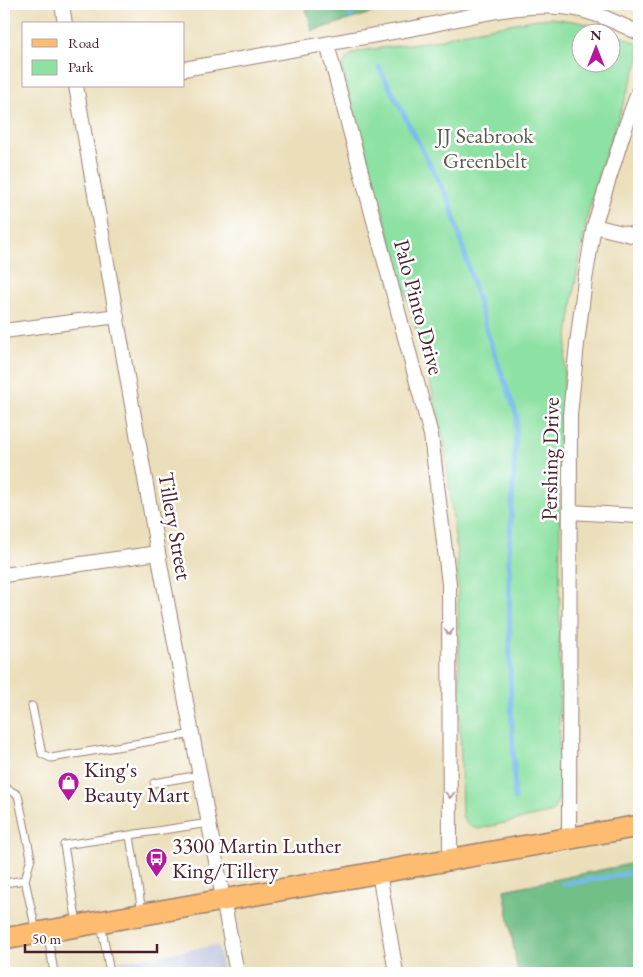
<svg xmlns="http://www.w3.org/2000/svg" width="643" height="977" viewBox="0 0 643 977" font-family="'EB Garamond',serif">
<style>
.industrial{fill:#bdc3de}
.green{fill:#8de1a2;stroke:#6c8066;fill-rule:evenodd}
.forest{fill:#72bf88;stroke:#5e6f5a}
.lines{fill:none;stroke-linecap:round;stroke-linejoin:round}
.stream{stroke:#77b9ec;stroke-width:5}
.lane-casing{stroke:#9a7f73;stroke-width:9}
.street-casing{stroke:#9a7f73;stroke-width:16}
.primary-casing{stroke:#9a7f73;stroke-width:24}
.lane{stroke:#fff;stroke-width:7}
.street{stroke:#fff;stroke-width:14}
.primary{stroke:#fdbc6f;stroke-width:21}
.oneway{stroke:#ae9aa0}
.labels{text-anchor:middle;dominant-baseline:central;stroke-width:5;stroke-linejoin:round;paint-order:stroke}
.park-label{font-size:22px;fill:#5e594f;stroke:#fff}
.street-label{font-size:22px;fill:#4a1f2b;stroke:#fff}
.poi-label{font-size:22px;fill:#4a1f2b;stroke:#fff;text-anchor:start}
</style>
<rect width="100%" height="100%" fill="#fff"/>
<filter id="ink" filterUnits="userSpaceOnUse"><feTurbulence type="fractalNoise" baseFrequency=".02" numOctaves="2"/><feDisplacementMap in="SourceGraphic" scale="10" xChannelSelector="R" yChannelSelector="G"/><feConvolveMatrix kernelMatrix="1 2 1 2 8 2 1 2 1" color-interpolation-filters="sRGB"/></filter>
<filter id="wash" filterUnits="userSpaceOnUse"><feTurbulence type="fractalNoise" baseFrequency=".0096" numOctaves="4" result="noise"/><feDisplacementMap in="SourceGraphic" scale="20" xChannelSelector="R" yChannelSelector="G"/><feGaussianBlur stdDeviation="1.12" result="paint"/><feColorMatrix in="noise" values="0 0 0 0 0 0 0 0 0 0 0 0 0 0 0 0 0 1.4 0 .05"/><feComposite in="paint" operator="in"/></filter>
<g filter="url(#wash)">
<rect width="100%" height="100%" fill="#ebdfbb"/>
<!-- industrial -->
<path class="industrial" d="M 218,945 L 223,973 L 51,973 Z"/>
<!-- green -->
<path class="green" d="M 550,18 L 579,22 L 602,28 L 639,44 L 639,59 L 600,171 L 588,213 L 575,284 L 565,359 L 560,437 L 559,798 L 553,812 L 478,829 L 468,825 L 462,816 L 457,555 L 444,440 L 424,357 L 343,73 C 343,59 347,56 360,51 L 439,40 L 457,34 L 532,20 ZM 580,32 L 610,32 L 610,62 L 580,62 Z"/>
<!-- forest -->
<path class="forest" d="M 305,4 L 372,4 L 375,12 L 312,31 Z
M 639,862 L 639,973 L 518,973 L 504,890 Z"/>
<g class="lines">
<!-- stream -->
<path class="stream" d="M 336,4 L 345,5 L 351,17
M 379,67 L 450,203 L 488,335 L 517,416 L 509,554 L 510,674 L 515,799
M 563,884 L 639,872"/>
</g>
</g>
<g filter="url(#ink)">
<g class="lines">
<defs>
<path id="lane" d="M 32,706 L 42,754 L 51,758 L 193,734
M 154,783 L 200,775
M 4,787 L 18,795 L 31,858 L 25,880 L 36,931
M 130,836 L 142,912
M 4,883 L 25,880
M 101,923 L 110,973
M 77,924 L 64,845 L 209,823
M 48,935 L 54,973"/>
<path id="street" d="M 62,4 L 65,24
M 327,44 L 431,435 L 449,584 L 450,860
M 184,69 C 261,56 338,42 415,28 C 461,19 514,3 561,7 C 589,9 614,21 639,33
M 76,86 L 158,553 L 237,973
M 594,226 L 639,237
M 4,331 L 117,316
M 570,512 L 639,516
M 4,575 L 158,553
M 569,838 L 570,415 L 577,344 L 585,280 L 594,226 L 624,131 L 639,90
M 379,873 L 396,973"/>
<path id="primary" d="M 4,939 L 639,826"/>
</defs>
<!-- lane casing -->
<use href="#lane" class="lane-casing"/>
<!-- street casing -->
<use href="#street" class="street-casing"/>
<!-- primary casing -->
<use href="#primary" class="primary-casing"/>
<!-- lane -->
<use href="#lane" class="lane"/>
<!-- street -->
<use href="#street" class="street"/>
<!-- primary -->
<use href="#primary" class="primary"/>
</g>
<!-- one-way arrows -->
<defs><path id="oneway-chevron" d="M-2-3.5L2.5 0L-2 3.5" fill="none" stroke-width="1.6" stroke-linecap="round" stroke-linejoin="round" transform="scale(1.25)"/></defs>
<g class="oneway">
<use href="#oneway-chevron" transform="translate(449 632) rotate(90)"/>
<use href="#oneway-chevron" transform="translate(450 795) rotate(90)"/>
</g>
</g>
<!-- icons -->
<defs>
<symbol id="shop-pin" viewBox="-11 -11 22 30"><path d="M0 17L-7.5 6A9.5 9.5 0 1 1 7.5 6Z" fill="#b5179e" stroke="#fff"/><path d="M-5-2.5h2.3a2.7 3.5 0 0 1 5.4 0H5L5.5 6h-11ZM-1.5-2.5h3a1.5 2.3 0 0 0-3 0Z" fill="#fff"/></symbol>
<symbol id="bus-pin" viewBox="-11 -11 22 30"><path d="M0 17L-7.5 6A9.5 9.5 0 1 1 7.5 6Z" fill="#b5179e" stroke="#fff"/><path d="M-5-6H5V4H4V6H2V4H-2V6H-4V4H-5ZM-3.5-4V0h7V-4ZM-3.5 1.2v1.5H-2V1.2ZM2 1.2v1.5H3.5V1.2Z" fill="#fff"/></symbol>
</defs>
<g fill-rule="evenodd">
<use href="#shop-pin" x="56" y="770" width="25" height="34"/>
<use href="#bus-pin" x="144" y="846" width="25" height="34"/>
</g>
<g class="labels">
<!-- park labels -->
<g class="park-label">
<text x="485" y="135">JJ Seabrook<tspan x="485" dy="25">Greenbelt</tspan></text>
</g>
<!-- street labels -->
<g class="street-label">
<text transform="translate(419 307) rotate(75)">Palo Pinto Drive</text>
<text transform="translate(550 459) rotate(-89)">Pershing Drive</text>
<text transform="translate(175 526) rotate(80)">Tillery Street</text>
</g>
<!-- poi labels -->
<g class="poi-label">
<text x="84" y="769">King's<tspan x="84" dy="25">Beauty Mart</tspan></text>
<text x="172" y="845">3300 Martin Luther<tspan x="172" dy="25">King/Tillery</tspan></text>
</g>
</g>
<!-- margin -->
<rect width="643" height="977" fill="none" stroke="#fff" stroke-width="20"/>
<!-- legend -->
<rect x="22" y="22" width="162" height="65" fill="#ffffff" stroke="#b7a5aa"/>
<rect x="32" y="39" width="25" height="8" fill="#fdbc6f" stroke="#b7a5aa"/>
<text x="68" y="48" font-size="15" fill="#4a1f2b">Road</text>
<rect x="32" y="60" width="25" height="15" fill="#8de1a2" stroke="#b7a5aa"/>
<text x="68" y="72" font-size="15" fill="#4a1f2b">Park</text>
<!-- north arrow -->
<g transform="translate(596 48)"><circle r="24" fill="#ffffff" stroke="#b7a5aa"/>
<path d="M0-4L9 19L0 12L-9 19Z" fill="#b5179e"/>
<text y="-8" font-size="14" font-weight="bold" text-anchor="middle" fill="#4a1f2b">N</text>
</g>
<!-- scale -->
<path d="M25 944v8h132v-8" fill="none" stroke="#4a1f2b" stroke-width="2.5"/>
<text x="32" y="944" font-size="15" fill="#4a1f2b" stroke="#ffffff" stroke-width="4" paint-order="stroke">50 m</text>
</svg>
